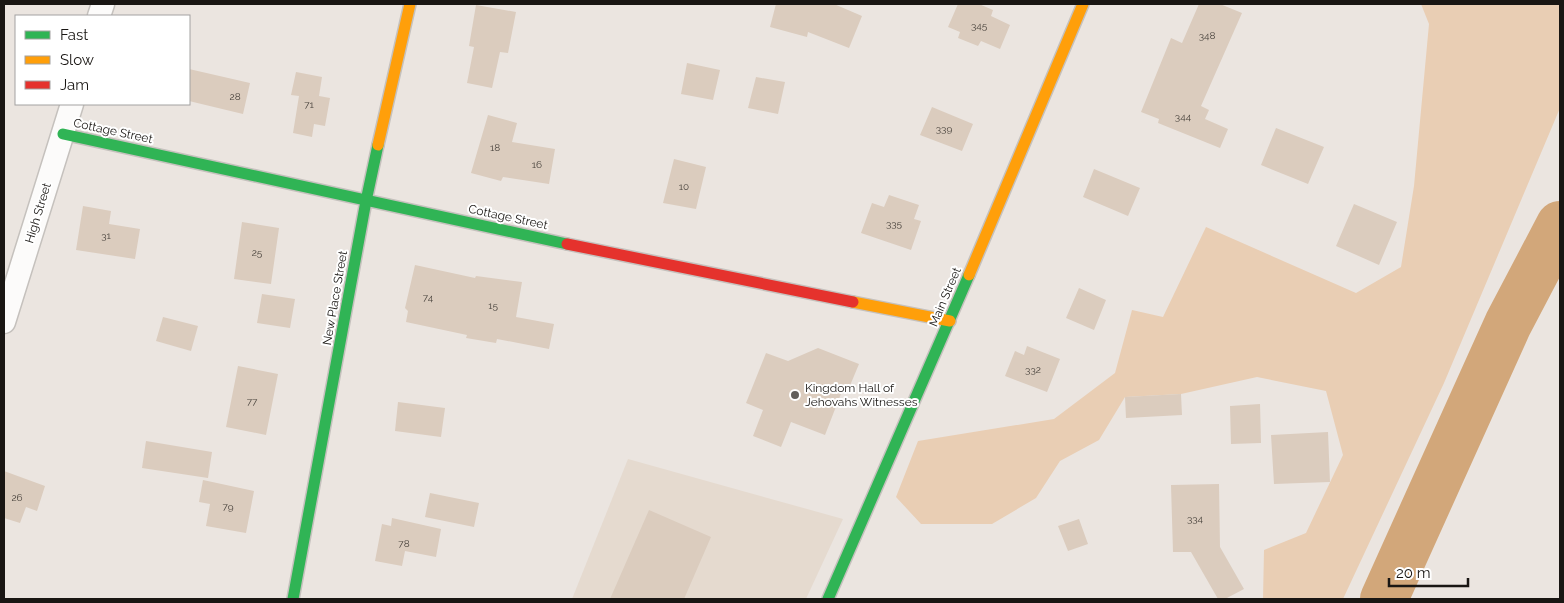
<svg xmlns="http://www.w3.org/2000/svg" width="1564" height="603" viewBox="0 0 1564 603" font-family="Raleway,sans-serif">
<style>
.built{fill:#e5dacf}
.green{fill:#e9ceb4}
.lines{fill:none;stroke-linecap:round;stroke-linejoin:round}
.river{stroke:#d2a77a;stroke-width:48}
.building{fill:#dbccbe}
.street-casing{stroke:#c5c1bd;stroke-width:25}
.fast-casing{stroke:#c5c1bd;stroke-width:14}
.slow-casing{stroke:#c5c1bd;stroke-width:14}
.jam-casing{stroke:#c5c1bd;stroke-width:14}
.street{stroke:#fcfbfa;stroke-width:22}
.fast{stroke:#30b455;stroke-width:11}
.slow{stroke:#ff9f0a;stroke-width:11}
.jam{stroke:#e5322d;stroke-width:11}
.poi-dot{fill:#625e5b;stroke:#fff;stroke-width:2}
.labels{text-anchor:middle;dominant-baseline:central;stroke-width:4;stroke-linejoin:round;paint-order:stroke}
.number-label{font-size:10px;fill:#4a443e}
.street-label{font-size:12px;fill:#191613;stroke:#fff}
.poi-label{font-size:12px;fill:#191613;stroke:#fff;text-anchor:start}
</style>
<rect width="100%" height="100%" fill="#ebe5e0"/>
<!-- built -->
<path class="built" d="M 628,459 L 843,519 L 806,599 L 572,599 Z"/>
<!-- green -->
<path class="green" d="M 1421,4 L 1560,4 L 1560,108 L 1444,383 L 1343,599 L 1263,599 L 1264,550 L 1306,533 L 1343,455 L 1326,391 L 1257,377 L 1181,394 L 1125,397 L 1099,440 L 1060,461 L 1036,498 L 992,524 L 921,524 L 896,497 L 918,441 L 1054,419 L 1115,373 L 1132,310 L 1163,317 L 1206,227 L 1356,293 L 1401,267 L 1414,186 L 1429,24 Z"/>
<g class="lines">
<!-- river -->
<path class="river" d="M 1384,599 L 1508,324 L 1560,225"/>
</g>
<!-- building -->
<path class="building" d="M 776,4 L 834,4 L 862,16 L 849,48 L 808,32 L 807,37 L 770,27 Z
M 958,4 L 979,4 L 993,10 L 991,16 L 1010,25 L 1000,49 L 981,41 L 978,46 L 958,38 L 960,32 L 948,27 Z
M 1199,4 L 1220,4 L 1242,13 L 1201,106 L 1209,110 L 1205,119 L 1228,129 L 1220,148 L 1158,123 L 1159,119 L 1141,112 L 1171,38 L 1182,43 Z
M 476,5 L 516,12 L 508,53 L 500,52 L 492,88 L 467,83 L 474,47 L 469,46 Z
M 687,63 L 720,70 L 713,100 L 681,94 Z
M 189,69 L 250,83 L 243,114 L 189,101 Z
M 296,72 L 322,77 L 319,96 L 330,98 L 325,126 L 314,124 L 312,137 L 293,133 L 299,96 L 291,95 Z
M 756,77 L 785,82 L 778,114 L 748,108 Z
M 932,107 L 973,124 L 962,151 L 920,135 Z
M 488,115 L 517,123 L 512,142 L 555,149 L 549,184 L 503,177 L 501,181 L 471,173 Z
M 1276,128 L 1324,147 L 1308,184 L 1261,165 Z
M 674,159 L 706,167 L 696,209 L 663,203 Z
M 1094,169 L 1140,188 L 1128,216 L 1083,197 Z
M 889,195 L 919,205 L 914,219 L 921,221 L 911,250 L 861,233 L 872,203 L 884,207 Z
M 1354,204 L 1397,222 L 1379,265 L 1336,246 Z
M 83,206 L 111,211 L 109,224 L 140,229 L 135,259 L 76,250 Z
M 242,222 L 279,228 L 271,284 L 234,279 Z
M 415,265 L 475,278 L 476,276 L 522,282 L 516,317 L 554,324 L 549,349 L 497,339 L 496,343 L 466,338 L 467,335 L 406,322 L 408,311 L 405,308 Z
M 1079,288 L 1106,300 L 1094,330 L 1066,318 Z
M 262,294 L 295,299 L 290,328 L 257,323 Z
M 163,317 L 198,326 L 191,351 L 156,341 Z
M 1027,346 L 1060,359 L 1047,392 L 1005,376 L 1015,351 L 1024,355 Z
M 818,348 L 859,364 L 849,388 L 844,386 L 825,435 L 791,422 L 781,447 L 753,436 L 763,410 L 746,403 L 766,353 L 788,361 Z
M 238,366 L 278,374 L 266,435 L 226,427 Z
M 1181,394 L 1182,415 L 1126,418 L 1125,397 Z
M 398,402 L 445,408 L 441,437 L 395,431 Z
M 1260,404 L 1261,443 L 1231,444 L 1230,406 Z
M 1328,432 L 1330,482 L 1274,484 L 1271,435 Z
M 146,441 L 212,452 L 208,478 L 142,468 Z
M 4,471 L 45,486 L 37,511 L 26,507 L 20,523 L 4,518 Z
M 203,480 L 254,491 L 246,533 L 206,526 L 210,504 L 199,502 Z
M 1219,484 L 1220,547 L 1244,589 L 1225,599 L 1218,599 L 1191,552 L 1173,552 L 1171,485 Z
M 430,493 L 479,503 L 474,527 L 425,517 Z
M 649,510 L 711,537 L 684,599 L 610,599 Z
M 392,518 L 441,529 L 436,557 L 405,551 L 402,566 L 375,561 L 382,524 L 391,526 Z
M 1079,519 L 1088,544 L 1068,551 L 1058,526 Z"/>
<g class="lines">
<defs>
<path id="street" d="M 99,16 L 103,4
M 4,322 L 72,104"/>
<path id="fast" d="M 63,134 L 567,244
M 293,599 L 366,201 L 378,145
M 828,599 L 969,275"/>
<path id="slow" d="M 378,145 L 410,4
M 969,275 L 1083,4
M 853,302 L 950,321"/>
<path id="jam" d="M 567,244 L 853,302"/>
</defs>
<!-- street casing -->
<use href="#street" class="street-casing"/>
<!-- fast casing -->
<use href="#fast" class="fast-casing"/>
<!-- slow casing -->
<use href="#slow" class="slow-casing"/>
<!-- jam casing -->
<use href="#jam" class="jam-casing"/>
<!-- street -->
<use href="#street" class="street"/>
<!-- fast -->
<use href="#fast" class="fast"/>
<!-- slow -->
<use href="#slow" class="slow"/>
<!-- jam -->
<use href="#jam" class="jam"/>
</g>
<!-- markers -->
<circle class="poi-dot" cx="795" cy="395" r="5"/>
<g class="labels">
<!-- number labels -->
<g class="number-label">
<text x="979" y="25">345</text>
<text x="1207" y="35">348</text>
<text x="235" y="96">28</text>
<text x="309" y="104">71</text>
<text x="1183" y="116">344</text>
<text x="944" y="128">339</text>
<text x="495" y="147">18</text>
<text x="537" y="164">16</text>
<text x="684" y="186">10</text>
<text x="894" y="223">335</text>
<text x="106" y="235">31</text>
<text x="257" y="252">25</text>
<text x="428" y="297">74</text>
<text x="493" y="305">15</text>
<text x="1033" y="369">332</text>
<text x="252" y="401">77</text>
<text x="17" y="497">26</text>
<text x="228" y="506">79</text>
<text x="1195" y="518">334</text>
<text x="404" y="543">78</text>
</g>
<!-- street labels -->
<g class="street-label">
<text transform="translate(113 131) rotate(12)">Cottage Street</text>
<text transform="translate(38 213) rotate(-73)">High Street</text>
<text transform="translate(508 217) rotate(12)">Cottage Street</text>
<text transform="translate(945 297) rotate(-67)">Main Street</text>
<text transform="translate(335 298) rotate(-80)">New Place Street</text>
</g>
<!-- poi labels -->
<g class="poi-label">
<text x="805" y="388">Kingdom Hall of<tspan x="805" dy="14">Jehovahs Witnesses</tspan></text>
</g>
</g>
<!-- border -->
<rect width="1564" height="603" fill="none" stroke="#191613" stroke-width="10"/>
<!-- legend -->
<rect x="15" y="15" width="175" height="90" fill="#ffffff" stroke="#a3a2a1"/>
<rect x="25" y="31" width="25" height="8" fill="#30b455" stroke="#a3a2a1"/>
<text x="60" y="40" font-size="15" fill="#191613">Fast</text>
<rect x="25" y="56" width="25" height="8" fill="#ff9f0a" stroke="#a3a2a1"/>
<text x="60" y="65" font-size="15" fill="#191613">Slow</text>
<rect x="25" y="81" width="25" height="8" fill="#e5322d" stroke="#a3a2a1"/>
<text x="60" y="90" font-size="15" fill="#191613">Jam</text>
<!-- scale -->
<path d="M1389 578v8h79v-8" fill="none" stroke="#191613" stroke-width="2.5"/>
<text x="1396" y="578" font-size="15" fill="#191613" stroke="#ffffff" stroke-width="4" paint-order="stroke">20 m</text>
</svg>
